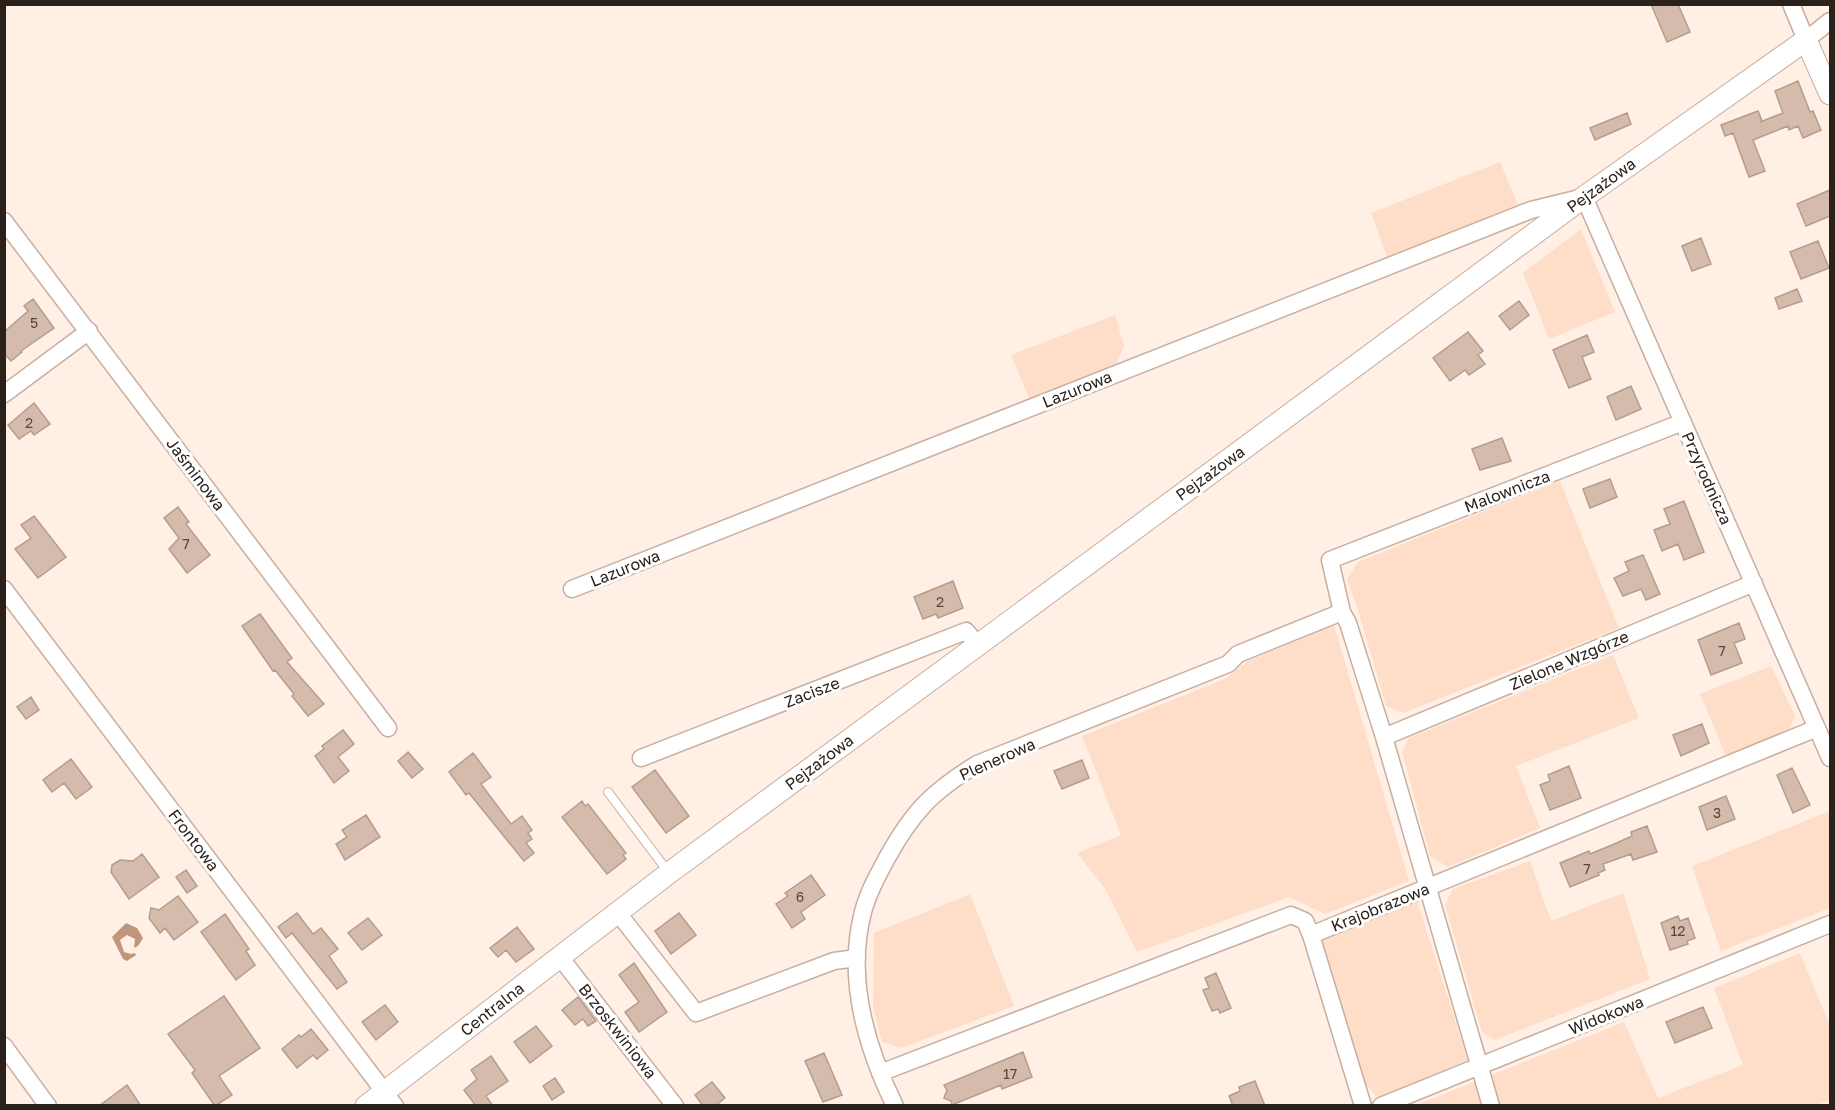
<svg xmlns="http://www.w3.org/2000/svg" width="1835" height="1110" viewBox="0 0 1835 1110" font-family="'Golos Text',sans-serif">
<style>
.green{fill:#feddc9}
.water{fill:#c0967c}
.building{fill:#d4bbac;stroke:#b59d8e;stroke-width:1.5}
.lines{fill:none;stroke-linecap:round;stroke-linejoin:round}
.service-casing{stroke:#c7ae9f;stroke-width:10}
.minor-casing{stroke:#c7ae9f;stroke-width:19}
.tertiary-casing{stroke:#c7ae9f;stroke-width:23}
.service{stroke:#fff;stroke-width:8}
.minor{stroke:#fff;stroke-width:16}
.tertiary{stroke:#fff;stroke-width:21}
.labels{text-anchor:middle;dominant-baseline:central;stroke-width:6;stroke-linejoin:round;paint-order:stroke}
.number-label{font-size:14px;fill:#54483f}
.street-label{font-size:16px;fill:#2a211b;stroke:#fff}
</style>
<rect width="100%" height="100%" fill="#ffefe5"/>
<!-- green -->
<path class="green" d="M 1500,162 L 1518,205 L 1387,257 L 1371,213 Z
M 1581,229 L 1615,312 L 1549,339 L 1523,273 Z
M 1115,315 L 1124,346 L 1116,364 L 1029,398 L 1011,355 Z
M 1560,481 L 1619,628 L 1403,713 L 1386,706 L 1358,610 L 1347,579 L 1358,562 Z
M 1334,625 L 1409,881 L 1325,914 L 1289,897 L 1137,952 L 1106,890 L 1077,853 L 1121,835 L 1082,736 L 1225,679 L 1248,661 Z
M 1613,655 L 1639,718 L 1516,766 L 1540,828 L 1448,867 L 1430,856 L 1402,751 L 1409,738 Z
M 1771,666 L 1795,716 L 1789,731 L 1726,756 L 1700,694 Z
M 1830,811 L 1830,908 L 1721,951 L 1692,866 Z
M 1530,861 L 1551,921 L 1623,893 L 1650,979 L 1495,1040 L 1482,1032 L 1445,905 L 1453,889 Z
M 970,894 L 1014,1006 L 901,1048 L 882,1042 L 873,1007 L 874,933 Z
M 1417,901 L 1468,1060 L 1378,1098 L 1365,1084 L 1321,939 Z
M 1800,953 L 1830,1026 L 1830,1100 L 1816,1105 L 1414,1106 L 1624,1022 L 1658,1098 L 1743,1065 L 1714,988 Z"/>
<!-- water -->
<path class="water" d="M 126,923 L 137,928 L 143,938 L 138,946 L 134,948 L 135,939 L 127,935 L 120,940 L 124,952 L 131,954 L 135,953 L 136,955 L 127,961 L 123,959 L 112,937 Z"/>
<!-- building -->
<path class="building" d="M 1651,4 L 1678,4 L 1690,32 L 1667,42 Z
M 1798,81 L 1810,112 L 1813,111 L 1821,130 L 1803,138 L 1798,126 L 1789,130 L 1788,126 L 1753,140 L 1765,171 L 1749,177 L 1733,133 L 1725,136 L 1721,125 L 1758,111 L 1762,121 L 1760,122 L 1783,113 L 1775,91 Z
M 1627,113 L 1631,124 L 1595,140 L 1590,128 Z
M 1830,190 L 1830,216 L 1806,226 L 1797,204 Z
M 1701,238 L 1711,264 L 1692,271 L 1682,246 Z
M 1818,241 L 1829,268 L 1801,279 L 1790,252 Z
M 1797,289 L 1802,301 L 1779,309 L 1775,298 Z
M 33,299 L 54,328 L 21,351 L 22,352 L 11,361 L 4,353 L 4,332 L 28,311 L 24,306 Z
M 1519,301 L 1529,315 L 1510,330 L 1499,316 Z
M 1468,332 L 1483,351 L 1478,355 L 1485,364 L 1469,375 L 1465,370 L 1450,381 L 1433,358 Z
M 1587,335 L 1594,352 L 1582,357 L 1591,379 L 1569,388 L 1553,350 Z
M 1631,386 L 1641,409 L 1616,420 L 1607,397 Z
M 34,403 L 50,424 L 34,435 L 31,431 L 19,439 L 8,425 Z
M 1502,438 L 1511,461 L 1480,470 L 1472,449 Z
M 1610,479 L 1617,497 L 1590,508 L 1583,489 Z
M 1684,501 L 1704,552 L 1684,560 L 1678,544 L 1662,551 L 1654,530 L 1670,524 L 1664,509 Z
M 178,507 L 189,522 L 186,524 L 210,555 L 187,573 L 169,549 L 179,538 L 164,518 Z
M 34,516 L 66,557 L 38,578 L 15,549 L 31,538 L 21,525 Z
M 1643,555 L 1660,594 L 1646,600 L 1641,589 L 1623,596 L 1614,578 L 1629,571 L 1625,562 Z
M 953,581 L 963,608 L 938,618 L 936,614 L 923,619 L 914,597 Z
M 260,614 L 292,658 L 287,662 L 324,704 L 308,716 L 292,696 L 294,694 L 275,670 L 273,671 L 242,626 Z
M 1739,623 L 1745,639 L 1734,643 L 1742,663 L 1711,675 L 1698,640 Z
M 31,697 L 39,710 L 26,719 L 17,707 Z
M 1702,724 L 1709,743 L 1681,756 L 1673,735 Z
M 343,730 L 354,744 L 338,757 L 349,771 L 334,783 L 315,756 L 324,749 L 322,746 Z
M 408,752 L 423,769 L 412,778 L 398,761 Z
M 473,753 L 491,777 L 481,784 L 511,824 L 522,816 L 532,830 L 528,833 L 532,839 L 526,843 L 534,853 L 524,861 L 469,793 L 466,795 L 449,772 Z
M 71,759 L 92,787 L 76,799 L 64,783 L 52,792 L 43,780 Z
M 1082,760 L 1089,778 L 1062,789 L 1054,771 Z
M 1569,766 L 1581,798 L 1550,810 L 1540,785 L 1550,781 L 1548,775 Z
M 1792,768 L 1810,805 L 1793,813 L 1777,775 Z
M 655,770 L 689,816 L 666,833 L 632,787 Z
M 1726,796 L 1735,819 L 1707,830 L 1699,807 Z
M 582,801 L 585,806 L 588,804 L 626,853 L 623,855 L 626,859 L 607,874 L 562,817 Z
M 366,815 L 380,837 L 345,860 L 336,844 L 347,837 L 342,830 Z
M 1647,826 L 1657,852 L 1633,860 L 1631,854 L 1603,864 L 1605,870 L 1598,873 L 1599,875 L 1570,887 L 1560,863 L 1589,851 L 1590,854 L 1612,845 L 1632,836 L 1631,832 Z
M 142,854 L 159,877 L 129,899 L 111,872 L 112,865 L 120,860 L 133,861 Z
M 186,870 L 197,886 L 187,893 L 176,877 Z
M 811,875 L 825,895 L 801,912 L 805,919 L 792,928 L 776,904 L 788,896 L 785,893 Z
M 178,896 L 198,922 L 174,940 L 165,928 L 160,933 L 149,918 L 151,908 L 159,910 Z
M 297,913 L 313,934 L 321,928 L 338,949 L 329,956 L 347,982 L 337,989 L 292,933 L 286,938 L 278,927 Z
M 679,913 L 696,935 L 671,954 L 655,931 Z
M 225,914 L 249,949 L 246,951 L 255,965 L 236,980 L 201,932 Z
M 1678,916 L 1680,921 L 1688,918 L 1695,938 L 1687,941 L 1688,944 L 1670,950 L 1661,923 Z
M 368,918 L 382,935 L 362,950 L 348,933 Z
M 517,927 L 534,949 L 516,962 L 506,950 L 498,957 L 490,948 Z
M 634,963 L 667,1012 L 639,1032 L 625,1012 L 639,1002 L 619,975 Z
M 1216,973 L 1231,1008 L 1220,1013 L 1218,1009 L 1212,1011 L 1203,990 L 1209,988 L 1205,978 Z
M 224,996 L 260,1048 L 219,1076 L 232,1095 L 215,1106 L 192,1073 L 195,1070 L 168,1034 Z
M 578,997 L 596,1021 L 588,1026 L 583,1019 L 575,1025 L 562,1010 Z
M 385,1005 L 398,1022 L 376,1040 L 362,1022 Z
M 1703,1007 L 1712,1028 L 1675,1043 L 1666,1022 Z
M 536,1026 L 552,1046 L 530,1063 L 514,1042 Z
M 311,1029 L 328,1050 L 317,1059 L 313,1055 L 297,1068 L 282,1049 L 299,1035 L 301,1037 Z
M 1023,1052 L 1032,1077 L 1002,1089 L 1001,1085 L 952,1105 L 951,1101 L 944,1098 L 947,1090 L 944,1085 Z
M 824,1053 L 842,1095 L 823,1102 L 805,1061 Z
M 491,1056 L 508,1081 L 486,1096 L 493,1106 L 476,1106 L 464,1090 L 477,1079 L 471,1070 Z
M 555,1078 L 564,1092 L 552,1100 L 543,1086 Z
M 1255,1081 L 1265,1106 L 1233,1106 L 1229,1096 L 1240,1091 L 1239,1087 Z
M 712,1082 L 725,1098 L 715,1106 L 703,1106 L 695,1095 Z
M 127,1085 L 141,1106 L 99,1106 Z"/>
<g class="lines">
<defs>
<path id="service" d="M 608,792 L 669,873"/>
<path id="minor" d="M 1791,4 L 1806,40 L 1830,21
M 4,221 L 388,728
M 4,394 L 89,331
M 4,589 L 395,1106
M 572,589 L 1531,210 L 1584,197 L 1830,758
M 1384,737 L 1754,583
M 641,758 L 966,631 L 978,645
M 618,913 L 696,1013 L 834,961 L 857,958
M 1311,935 L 1363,1106
M 560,957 L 675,1106
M 4,1046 L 48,1106
M 880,1073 L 1291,915 L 1305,921 L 1311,935 L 1817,728
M 895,1106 C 866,1047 846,977 863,912 C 868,892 878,875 887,858 C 913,811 932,792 977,764 L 1228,664 L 1238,654 L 1342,612
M 1381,1106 L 1830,924
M 1491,1106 L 1384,737 L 1348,623 L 1342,612 L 1330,560 L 1683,422"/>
<path id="tertiary" d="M 366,1106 L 669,873 L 978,645 L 1584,197 L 1806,40 L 1830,94"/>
</defs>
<!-- service casing -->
<use href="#service" class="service-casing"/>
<!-- minor casing -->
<use href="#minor" class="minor-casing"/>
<!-- tertiary casing -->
<use href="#tertiary" class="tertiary-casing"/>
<!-- service -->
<use href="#service" class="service"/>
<!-- minor -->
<use href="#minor" class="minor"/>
<!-- tertiary -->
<use href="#tertiary" class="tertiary"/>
</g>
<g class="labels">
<!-- number labels -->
<g class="number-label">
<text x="34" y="322">5</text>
<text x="29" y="422">2</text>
<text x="186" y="543">7</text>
<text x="940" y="601">2</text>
<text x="1722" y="650">7</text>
<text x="1717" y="812">3</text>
<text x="1587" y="868">7</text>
<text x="800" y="896">6</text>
<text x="1678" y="930">12</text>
<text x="1010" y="1073">17</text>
</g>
<!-- street labels -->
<g class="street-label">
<text transform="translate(1601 185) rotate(-36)">Pejzażowa</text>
<text transform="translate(1077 389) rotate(-22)">Lazurowa</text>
<text transform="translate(1210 473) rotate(-36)">Pejzażowa</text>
<text transform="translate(196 474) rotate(53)">Jaśminowa</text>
<text transform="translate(1707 478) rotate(66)">Przyrodnicza</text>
<text transform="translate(1507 491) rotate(-21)">Malownicza</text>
<text transform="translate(625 568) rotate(-22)">Lazurowa</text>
<text transform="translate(1569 660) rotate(-23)">Zielone Wzgórze</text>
<text transform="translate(812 692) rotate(-21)">Zacisze</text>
<text transform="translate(997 759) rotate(-24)">Plenerowa</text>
<text transform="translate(819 762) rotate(-37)">Pejzażowa</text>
<text transform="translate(194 840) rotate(53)">Frontowa</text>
<text transform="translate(1380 907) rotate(-22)">Krajobrazowa</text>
<text transform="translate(492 1009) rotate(-38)">Centralna</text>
<text transform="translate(1606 1015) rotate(-22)">Widokowa</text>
<text transform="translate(618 1031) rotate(52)">Brzoskwiniowa</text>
</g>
</g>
<!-- border -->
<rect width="1835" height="1110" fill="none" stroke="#2a211b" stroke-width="12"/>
</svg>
